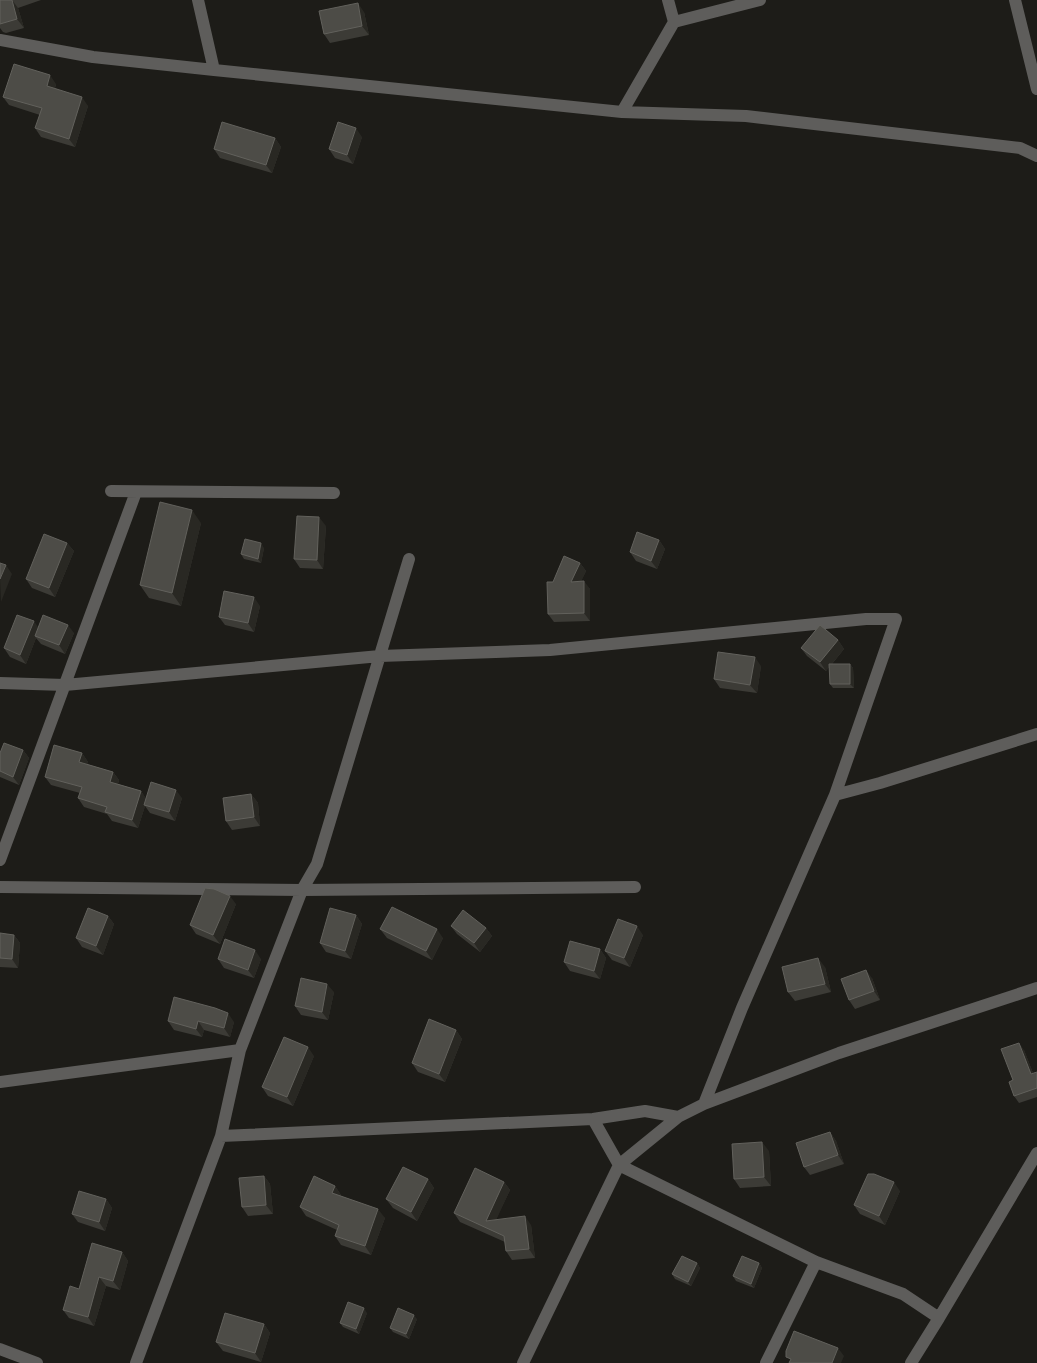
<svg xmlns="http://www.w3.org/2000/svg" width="1037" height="1363" viewBox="0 0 1037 1363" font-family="Quicksand,sans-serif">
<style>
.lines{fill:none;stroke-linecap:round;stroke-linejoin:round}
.minor{stroke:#5e5d5b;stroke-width:12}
.wall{fill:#3c3b36}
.shaded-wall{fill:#292823}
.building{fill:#4d4c47;stroke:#62615c}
</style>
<rect width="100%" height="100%" fill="#1d1c18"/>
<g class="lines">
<!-- minor -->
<path class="minor" d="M 198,0 L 214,70
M 1015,0 L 1037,89
M 674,22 L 760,0
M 0,40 L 93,57 L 214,70 L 622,112 L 746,116 L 1020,148 L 1037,156
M 622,112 L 674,22 L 668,0
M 111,491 L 334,493
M 0,683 L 65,685 L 380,656 L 550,650 L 866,619 L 896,619 L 835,795 L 742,1008 L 704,1104 L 678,1117 L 619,1165 L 523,1363
M 835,795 L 880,783 L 1037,734
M 0,860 L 136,492
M 0,887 L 302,890 L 635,887
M 0,1082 L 240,1050
M 704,1104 L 839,1053 L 1037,988
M 593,1119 L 619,1165 L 816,1262 L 903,1294 L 939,1318 L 911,1363
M 221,1136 L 593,1119 L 645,1111 L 678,1117
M 939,1318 L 1037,1153
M 0,1349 L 37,1363
M 136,1363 L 221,1136 L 240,1050 L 302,890 L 317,864 L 409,559
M 766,1363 L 816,1262"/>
</g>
<!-- wall -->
<path class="wall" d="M 0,0 L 41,0 L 18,8 L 24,28 L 6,33 L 3,32 L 0,28 Z
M 364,12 L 369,35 L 330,43 L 324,34 Z
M 56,84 L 55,88 L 88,106 L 75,147 L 41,137 L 35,128 L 40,115 L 9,105 L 3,97 Z
M 362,137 L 353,164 L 335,158 L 329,149 Z
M 275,138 L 281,147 L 272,173 L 220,158 L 214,149 Z
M 201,523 L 181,606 L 149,598 L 140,585 Z
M 326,526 L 323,569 L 300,568 L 294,559 Z
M 659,540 L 665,549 L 657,569 L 636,561 L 630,552 Z
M 67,543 L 74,551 L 55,597 L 32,588 L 26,579 Z
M 264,548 L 261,563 L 244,559 L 241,554 Z
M 580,563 L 586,571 L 581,581 L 590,589 L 590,621 L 554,622 L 548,614 L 553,582 Z
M 260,606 L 254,632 L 225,625 L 219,617 Z
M 38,627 L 74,633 L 65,654 L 41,644 L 36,638 L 26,664 L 10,657 L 4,648 Z
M 838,640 L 844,649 L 832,664 L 850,664 L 853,668 L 854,688 L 833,688 L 830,684 L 829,667 L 826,671 L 807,656 L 801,648 Z
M 761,666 L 757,693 L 720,688 L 714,679 Z
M 23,750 L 29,758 L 19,785 L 0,777 L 0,753 Z
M 82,753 L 88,762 L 87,764 L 113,772 L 119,780 L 118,784 L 141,791 L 146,799 L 182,798 L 175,821 L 150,813 L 145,806 L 138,828 L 112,821 L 107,814 L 84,807 L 78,798 L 80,793 L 51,785 L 45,777 Z
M 251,794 L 258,803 L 260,826 L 232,830 L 226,821 Z
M 236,904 L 220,944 L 196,934 L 190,925 Z
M 356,915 L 362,924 L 351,959 L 326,952 L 320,943 Z
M 108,916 L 114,924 L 103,955 L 82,947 L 76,938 Z
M 451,926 L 486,928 L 492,936 L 480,952 L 457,934 Z
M 380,929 L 443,938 L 432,960 L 387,938 Z
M 0,933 L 14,935 L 20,943 L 18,968 L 0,967 Z
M 643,935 L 630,967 L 612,960 L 605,951 Z
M 600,949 L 606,958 L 600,979 L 570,971 L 564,962 Z
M 218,959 L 261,959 L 254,978 L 224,968 Z
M 825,967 L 831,992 L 795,1001 L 788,992 Z
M 872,978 L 880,1000 L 855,1009 L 849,1000 Z
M 334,992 L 328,1020 L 301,1015 L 295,1006 Z
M 168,1021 L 234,1022 L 230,1037 L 204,1030 L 202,1037 L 174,1030 Z
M 456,1030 L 462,1039 L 445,1082 L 418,1072 L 412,1063 Z
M 1024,1050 L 1033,1073 L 1037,1072 L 1037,1097 L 1019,1103 L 1014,1096 L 1013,1080 Z
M 314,1056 L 293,1106 L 268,1096 L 262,1087 Z
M 830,1132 L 836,1141 L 844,1164 L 810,1175 L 804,1167 Z
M 769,1151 L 771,1186 L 740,1188 L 734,1179 Z
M 264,1176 L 270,1184 L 273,1214 L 248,1216 L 242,1207 Z
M 428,1179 L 434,1188 L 417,1221 L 393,1208 L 386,1199 Z
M 504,1182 L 510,1190 L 496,1219 L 531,1225 L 535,1258 L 512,1260 L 506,1251 L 505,1242 L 460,1222 L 454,1213 Z
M 335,1186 L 341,1195 L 341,1196 L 385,1218 L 371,1255 L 341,1245 L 335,1236 L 337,1230 L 306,1216 L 300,1207 Z
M 900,1191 L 885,1225 L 860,1214 L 854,1205 Z
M 106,1199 L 112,1208 L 105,1231 L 78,1222 L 72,1214 Z
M 122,1252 L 128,1261 L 120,1290 L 106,1286 L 94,1326 L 69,1318 L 63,1310 L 79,1289 Z
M 697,1263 L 700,1268 L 691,1286 L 675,1279 L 672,1274 Z
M 759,1263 L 762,1268 L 754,1288 L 736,1281 L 733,1276 Z
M 367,1313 L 359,1334 L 343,1327 L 340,1323 Z
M 417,1319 L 409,1339 L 393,1332 L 390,1328 Z
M 264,1324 L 270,1333 L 261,1362 L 223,1351 L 216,1342 Z"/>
<!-- shaded-wall -->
<path class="shaded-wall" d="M 12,0 L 18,8 L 24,28 L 17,19 Z
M 358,3 L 364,12 L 369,35 L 362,26 Z
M 50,75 L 56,84 L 53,94 L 47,86 Z
M 82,97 L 88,106 L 75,147 L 69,139 Z
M 356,128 L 362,137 L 353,164 L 347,155 Z
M 275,138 L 281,147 L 272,173 L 266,165 Z
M 192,510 L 201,523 L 181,606 L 172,593 Z
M 319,517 L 326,526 L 323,569 L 317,560 Z
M 659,540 L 665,549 L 657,569 L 651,561 Z
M 67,543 L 74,551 L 55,597 L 49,588 Z
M 261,543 L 264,548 L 261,563 L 258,559 Z
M 580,563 L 586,571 L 577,590 L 571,582 Z
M 6,565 L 12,574 L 1,602 L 0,579 Z
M 584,581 L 590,589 L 590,621 L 584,613 Z
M 254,597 L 260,606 L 254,632 L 248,623 Z
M 34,621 L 40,630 L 35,636 L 36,638 L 26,664 L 20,655 Z
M 68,625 L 74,633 L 65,654 L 59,645 Z
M 838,640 L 844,649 L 826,671 L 820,662 Z
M 755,657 L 761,666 L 757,693 L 750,685 Z
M 850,664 L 853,668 L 854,688 L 850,684 Z
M 23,750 L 29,758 L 19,785 L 13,777 Z
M 82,753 L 88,762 L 86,771 L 79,762 Z
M 113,772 L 119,780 L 116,791 L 110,782 Z
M 176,790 L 182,798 L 175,821 L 169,812 Z
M 141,791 L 147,800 L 138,828 L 132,820 Z
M 251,794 L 258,803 L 260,826 L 254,817 Z
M 230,896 L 236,904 L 220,944 L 213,935 Z
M 356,915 L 362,924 L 351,959 L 345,951 Z
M 108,916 L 114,924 L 103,955 L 96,946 Z
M 637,926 L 643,935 L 630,967 L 624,958 Z
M 486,928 L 492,936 L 480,952 L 474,943 Z
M 437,929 L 443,938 L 432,960 L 426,951 Z
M 14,935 L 20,943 L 18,968 L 12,959 Z
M 600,949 L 606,958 L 600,979 L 594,971 Z
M 255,950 L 261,959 L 254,978 L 248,970 Z
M 818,958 L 825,967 L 831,992 L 825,984 Z
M 866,970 L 872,978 L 880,1000 L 874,991 Z
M 327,984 L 334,992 L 328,1020 L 322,1012 Z
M 228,1013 L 234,1022 L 230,1037 L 224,1028 Z
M 198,1021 L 204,1030 L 202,1037 L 196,1029 Z
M 456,1030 L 462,1039 L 445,1082 L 439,1074 Z
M 1019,1043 L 1024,1050 L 1036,1081 L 1031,1074 Z
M 308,1047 L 314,1056 L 293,1106 L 287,1097 Z
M 830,1132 L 836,1141 L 844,1164 L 838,1155 Z
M 762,1142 L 769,1151 L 771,1186 L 764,1177 Z
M 264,1176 L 270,1184 L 273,1214 L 266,1205 Z
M 428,1179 L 434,1188 L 417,1221 L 411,1212 Z
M 504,1182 L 510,1190 L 492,1229 L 486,1221 Z
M 894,1182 L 900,1191 L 885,1225 L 879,1216 Z
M 335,1186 L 341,1195 L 338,1202 L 332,1193 Z
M 106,1199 L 112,1208 L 105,1231 L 99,1222 Z
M 378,1209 L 385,1218 L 371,1255 L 365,1246 Z
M 525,1216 L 531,1225 L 535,1258 L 529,1249 Z
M 122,1252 L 128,1261 L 120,1290 L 113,1281 Z
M 697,1263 L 700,1268 L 691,1286 L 688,1282 Z
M 759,1263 L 762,1268 L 754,1288 L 751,1284 Z
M 99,1277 L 106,1286 L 94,1326 L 88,1317 Z
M 364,1308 L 367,1313 L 359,1334 L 356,1329 Z
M 414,1315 L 417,1319 L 409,1339 L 406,1334 Z
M 264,1324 L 270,1333 L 261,1362 L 255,1353 Z
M 838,1348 L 844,1356 L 841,1363 L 832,1363 Z"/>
<!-- building -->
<path class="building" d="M 0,0 L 12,0 L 17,19 L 0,24 Z
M 358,3 L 362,26 L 324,34 L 319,11 Z
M 14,64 L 50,75 L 47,86 L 82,97 L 69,139 L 35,128 L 42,108 L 3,97 Z
M 222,122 L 275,138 L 266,165 L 214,149 Z
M 338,122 L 356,128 L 347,155 L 329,149 Z
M 160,502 L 192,510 L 172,593 L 140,585 Z
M 297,516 L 319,517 L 317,560 L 294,559 Z
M 637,532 L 659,540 L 651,561 L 630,552 Z
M 44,534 L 67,543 L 49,588 L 26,579 Z
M 245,539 L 261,543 L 258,559 L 241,554 Z
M 564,556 L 580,563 L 571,582 L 584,581 L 584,613 L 548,614 L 547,582 L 553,582 Z
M 0,563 L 6,565 L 0,579 Z
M 224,591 L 254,597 L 248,623 L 219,617 Z
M 17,615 L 34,621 L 20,655 L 4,648 Z
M 43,615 L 68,625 L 59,645 L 35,636 Z
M 820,625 L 838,640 L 820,662 L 801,648 Z
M 718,652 L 755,657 L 750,685 L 714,679 Z
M 829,664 L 850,664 L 850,684 L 830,684 Z
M 4,743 L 23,750 L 13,777 L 0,771 L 0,753 Z
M 54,745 L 82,753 L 79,762 L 113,772 L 110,782 L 141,791 L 132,820 L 105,812 L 107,807 L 78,798 L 82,787 L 45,777 Z
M 151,782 L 176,790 L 169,812 L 144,805 Z
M 251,794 L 254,817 L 226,821 L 223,798 Z
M 205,888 L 214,889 L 230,896 L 213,935 L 190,925 Z
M 392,907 L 437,929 L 426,951 L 380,929 Z
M 88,908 L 108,916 L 96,946 L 76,938 Z
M 330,908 L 356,915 L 345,951 L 320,943 Z
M 463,910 L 486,928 L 474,943 L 451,926 Z
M 618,919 L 637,926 L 624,958 L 605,951 Z
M 0,933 L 14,935 L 12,959 L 0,958 Z
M 225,939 L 255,950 L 248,970 L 218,959 Z
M 570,941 L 600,949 L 594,971 L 564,962 Z
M 818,958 L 825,984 L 788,992 L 782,967 Z
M 866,970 L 874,991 L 849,1000 L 841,979 Z
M 301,978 L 327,984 L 322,1012 L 295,1006 Z
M 174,997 L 215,1008 L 228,1013 L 224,1028 L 198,1021 L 196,1029 L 168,1021 Z
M 429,1019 L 456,1030 L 439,1074 L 412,1063 Z
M 284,1037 L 308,1047 L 287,1097 L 262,1087 Z
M 1019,1043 L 1031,1074 L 1037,1072 L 1037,1088 L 1014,1096 L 1009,1082 L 1013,1080 L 1001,1049 Z
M 830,1132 L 838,1155 L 804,1167 L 796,1143 Z
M 762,1142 L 764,1177 L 734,1179 L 732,1144 Z
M 403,1167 L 428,1179 L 411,1212 L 386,1199 Z
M 475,1168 L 504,1182 L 486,1221 L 525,1216 L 529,1249 L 506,1251 L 504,1236 L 454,1213 Z
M 868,1174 L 874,1174 L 894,1182 L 879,1216 L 854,1205 Z
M 264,1176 L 266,1205 L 242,1207 L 239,1178 Z
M 314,1176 L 335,1186 L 332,1193 L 378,1209 L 365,1246 L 335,1236 L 339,1225 L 300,1207 Z
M 79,1191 L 106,1199 L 99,1222 L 72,1214 Z
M 92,1243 L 122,1252 L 113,1281 L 99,1277 L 88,1317 L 63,1310 L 70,1286 L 79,1289 Z
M 682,1256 L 697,1263 L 688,1282 L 672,1274 Z
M 742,1256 L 759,1263 L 751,1284 L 733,1276 Z
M 348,1302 L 364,1308 L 356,1329 L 340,1323 Z
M 398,1308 L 414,1315 L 406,1334 L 390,1328 Z
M 225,1313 L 264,1324 L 255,1353 L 216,1342 Z
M 794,1331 L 838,1348 L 832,1363 L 789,1363 L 791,1359 L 786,1357 L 786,1351 Z"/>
</svg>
